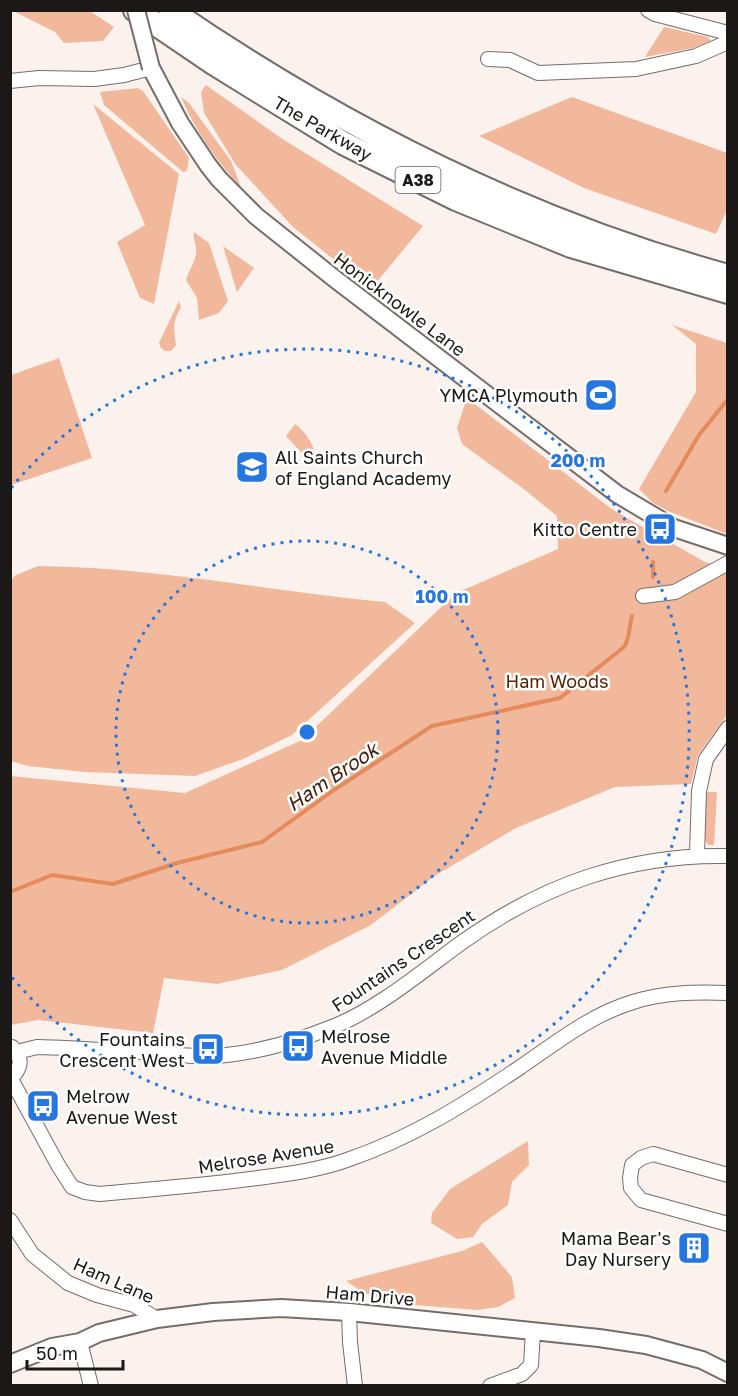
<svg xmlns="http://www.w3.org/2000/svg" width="738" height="1396" viewBox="0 0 738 1396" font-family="'Golos Text',sans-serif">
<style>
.green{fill:#f1b89c}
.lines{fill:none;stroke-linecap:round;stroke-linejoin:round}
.stream{stroke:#e48a5b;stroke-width:4}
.minor-casing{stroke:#756d69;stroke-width:16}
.tertiary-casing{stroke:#756d69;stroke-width:20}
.trunk-casing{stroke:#756d69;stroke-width:26}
.minor{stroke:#fff;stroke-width:14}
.tertiary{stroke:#fff;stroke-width:16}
.trunk{stroke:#fff;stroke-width:22}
.tertiary-bridge-casing{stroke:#756d69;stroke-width:20;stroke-linecap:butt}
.tertiary-bridge{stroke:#fff;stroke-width:16}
.ring{fill:none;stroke:#2576e1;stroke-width:3;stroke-dasharray:3 6}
.labels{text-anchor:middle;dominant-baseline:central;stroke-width:5;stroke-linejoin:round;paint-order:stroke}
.shield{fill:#fff;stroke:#605d5d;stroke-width:1.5}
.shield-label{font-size:16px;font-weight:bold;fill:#1c1817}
.street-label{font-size:18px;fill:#1c1817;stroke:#fff}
.poi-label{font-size:18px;fill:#1c1817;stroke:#fff;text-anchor:end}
.park-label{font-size:18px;fill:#5b2300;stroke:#fff}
.water-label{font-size:20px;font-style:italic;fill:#421f0b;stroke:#fff}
.centre{fill:#2576e1;stroke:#fff;stroke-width:3}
.ring-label{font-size:18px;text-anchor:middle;font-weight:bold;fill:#2576e1;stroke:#fff;stroke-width:5;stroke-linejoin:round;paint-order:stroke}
</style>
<rect width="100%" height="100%" fill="#fbf2ee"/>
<!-- green -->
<path class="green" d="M 13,11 L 90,11 L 114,27 L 103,41 L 64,43 L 55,32 Z
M 664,27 L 708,37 L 711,41 L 693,48 L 645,57 Z
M 206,85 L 281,138 L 423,226 L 371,289 L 293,227 L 236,165 L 204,113 L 201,92 Z
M 138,88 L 143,91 L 189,158 L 187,171 L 183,172 L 104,105 L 100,92 Z
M 181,97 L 189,103 L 231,161 L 241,187 C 216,161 195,130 181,97 Z
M 572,97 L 727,153 L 727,210 L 716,234 L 584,188 L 479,136 Z
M 93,104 L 179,174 L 154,304 L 140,298 L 117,242 L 145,225 Z
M 194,232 L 209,243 L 228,301 L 219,313 L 199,320 L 197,298 L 186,280 C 189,269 198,259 196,247 C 195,241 193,238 194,232 Z
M 223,246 L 254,268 L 237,292 Z
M 179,301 L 181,308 C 172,320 174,332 176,345 L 171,351 L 165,351 L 161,348 L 159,343 Z
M 672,325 L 727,343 L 727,534 L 668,511 L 653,503 L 639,489 L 696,392 L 696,344 Z
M 59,358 L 92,458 L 11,485 L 11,375 Z
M 467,398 L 613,510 L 705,562 L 727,567 L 727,715 L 698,755 L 691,784 L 615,787 L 516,828 L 436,875 L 371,925 L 282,970 L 217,984 L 164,978 L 153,1033 L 38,1020 L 11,1025 L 10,776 L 185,793 L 302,740 L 456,593 L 558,549 L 557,516 L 525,490 L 462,444 L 457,428 Z
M 295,424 C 307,433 319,450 314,466 L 286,436 Z
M 38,566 C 154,567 269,591 385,602 L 415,623 L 292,735 L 243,759 L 195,776 L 84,772 L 28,766 L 11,761 L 10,581 L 16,575 Z
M 706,792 L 717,792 L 714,845 L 708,845 L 704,838 Z
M 528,1141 L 529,1165 L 512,1182 L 508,1205 L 482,1224 L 473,1237 L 457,1239 L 431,1223 L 432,1213 L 450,1189 Z
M 482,1242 L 512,1277 L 515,1298 L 498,1307 L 478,1310 L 388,1303 L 382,1298 L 364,1293 L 346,1281 L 462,1251 Z"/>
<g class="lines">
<!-- stream -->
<path class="stream" d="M 666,491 L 699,435 L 728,399
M 653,562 L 653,577
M 10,892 L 52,875 L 113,884 L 177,863 L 262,842 L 334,790 L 432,726 L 560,698 L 624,647 C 630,639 629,626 632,616"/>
<defs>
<path id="minor" d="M 648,10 L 655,14 L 728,33
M 488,59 L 510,60 L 538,73 L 636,69 L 696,56 L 728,42
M 10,81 L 39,78 L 94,79 L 124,75 L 151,68
M 643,596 L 675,592 L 728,563
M 697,855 L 699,791 L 706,759 L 728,728
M 17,1052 L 37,1047 C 76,1048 116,1051 155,1053 C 178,1055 204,1058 227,1055 C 262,1051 300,1040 332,1027 C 375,1011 424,970 461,943 C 542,885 628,854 728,856
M 10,1079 C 21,1069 24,1058 12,1047
M 11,1079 L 58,1165 L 72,1187 L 85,1192 L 100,1194 C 153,1189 206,1185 258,1178 C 288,1174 319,1170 347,1160 C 411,1138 464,1105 519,1068 C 556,1043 590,1015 633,1002 C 664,992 695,992 728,993
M 728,1175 L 653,1154 L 641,1158 L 632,1165 L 630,1178 L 631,1188 L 641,1200 L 728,1224
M 10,1220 L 32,1254 L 68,1283 L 97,1295 L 134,1305 L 157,1319
M 349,1312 L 350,1342 L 355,1386
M 80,1342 L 91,1386
M 490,1386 L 522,1374 L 531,1365 L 533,1331"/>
<path id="tertiary" d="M 151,68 L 180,123 L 208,165 L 219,179 L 256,216 L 335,279 L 617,494 L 674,528 L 728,546
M 10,1364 L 52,1347 L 80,1342 L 99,1333 L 157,1319 L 213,1312 L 281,1308 L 349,1312 L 599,1338 L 646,1345 L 702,1360 L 728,1373"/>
<path id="trunk" d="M 135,10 L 213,63 L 343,143 L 456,199 L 571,246 L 728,292
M 170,10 C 342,128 526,221 728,276"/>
</defs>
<!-- minor casing -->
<use href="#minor" class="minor-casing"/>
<!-- tertiary casing -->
<use href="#tertiary" class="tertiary-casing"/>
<!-- trunk casing -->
<use href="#trunk" class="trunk-casing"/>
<!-- minor -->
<use href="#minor" class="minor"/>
<!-- tertiary -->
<use href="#tertiary" class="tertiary"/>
<!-- trunk -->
<use href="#trunk" class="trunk"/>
<defs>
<path id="tertiary-bridge" d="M 136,10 L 151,68"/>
</defs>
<!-- tertiary-bridge casing -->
<use href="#tertiary-bridge" class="tertiary-bridge-casing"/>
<!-- tertiary-bridge -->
<use href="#tertiary-bridge" class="tertiary-bridge"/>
</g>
<!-- distance rings -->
<g class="ring">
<circle cx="307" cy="732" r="191"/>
<path d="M11 488A383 383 0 1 1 11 976"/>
</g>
<!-- icons -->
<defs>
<symbol id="stadium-square" viewBox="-11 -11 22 22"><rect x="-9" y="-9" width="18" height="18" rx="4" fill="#2576e1" stroke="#fff"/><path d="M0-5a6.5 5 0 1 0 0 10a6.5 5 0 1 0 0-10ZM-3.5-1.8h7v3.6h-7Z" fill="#fff"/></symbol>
<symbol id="school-square" viewBox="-11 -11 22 22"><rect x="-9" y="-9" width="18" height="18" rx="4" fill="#2576e1" stroke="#fff"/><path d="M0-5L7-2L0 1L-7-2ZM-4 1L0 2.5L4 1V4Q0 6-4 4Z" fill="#fff"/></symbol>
<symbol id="bus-square" viewBox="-11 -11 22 22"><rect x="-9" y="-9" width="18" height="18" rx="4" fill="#2576e1" stroke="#fff"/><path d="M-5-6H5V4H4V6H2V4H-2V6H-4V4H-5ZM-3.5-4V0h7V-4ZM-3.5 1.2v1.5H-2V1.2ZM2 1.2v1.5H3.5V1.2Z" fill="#fff"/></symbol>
<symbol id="building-square" viewBox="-11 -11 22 22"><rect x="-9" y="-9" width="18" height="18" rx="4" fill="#2576e1" stroke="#fff"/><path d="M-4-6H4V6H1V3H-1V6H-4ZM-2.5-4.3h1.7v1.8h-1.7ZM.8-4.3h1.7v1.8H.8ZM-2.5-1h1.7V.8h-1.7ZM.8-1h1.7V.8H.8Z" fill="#fff"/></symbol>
</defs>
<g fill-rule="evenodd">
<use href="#stadium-square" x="582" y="376" width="38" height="38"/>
<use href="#school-square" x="233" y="448" width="38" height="38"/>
<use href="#bus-square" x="641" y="510" width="38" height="38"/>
<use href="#bus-square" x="279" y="1027" width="38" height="38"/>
<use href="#bus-square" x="189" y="1030" width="38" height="38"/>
<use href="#bus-square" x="24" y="1087" width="38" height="38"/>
<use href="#building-square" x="675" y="1229" width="38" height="38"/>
</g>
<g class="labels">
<!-- shield labels -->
<rect class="shield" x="395.5" y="167" width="45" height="26" rx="4.5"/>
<g class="shield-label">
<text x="418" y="180">A38</text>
</g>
<!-- street labels -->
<g class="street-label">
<text transform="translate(323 128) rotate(30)">The Parkway</text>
<text transform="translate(400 304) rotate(37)">Honicknowle Lane</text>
<text transform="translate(403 960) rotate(-34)">Fountains Crescent</text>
<text transform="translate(266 1156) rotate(-9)">Melrose Avenue</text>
<text transform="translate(114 1280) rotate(24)">Ham Lane</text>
<text transform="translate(370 1295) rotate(5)">Ham Drive</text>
</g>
<!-- poi labels -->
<g class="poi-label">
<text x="578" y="395">YMCA Plymouth</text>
<text x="275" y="457" text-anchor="start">All Saints Church<tspan x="275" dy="21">of England Academy</tspan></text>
<text x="637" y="529">Kitto Centre</text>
<text x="321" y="1036" text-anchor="start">Melrose<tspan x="321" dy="21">Avenue Middle</tspan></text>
<text x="185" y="1039">Fountains<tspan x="185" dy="21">Crescent West</tspan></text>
<text x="66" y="1096" text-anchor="start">Melrow<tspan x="66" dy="21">Avenue West</tspan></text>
<text x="671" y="1238">Mama Bear's<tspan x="671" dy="21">Day Nursery</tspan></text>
</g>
<!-- park labels -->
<g class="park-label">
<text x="557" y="681">Ham Woods</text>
</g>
<!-- water labels -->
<g class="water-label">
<text transform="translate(332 776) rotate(-34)">Ham Brook</text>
</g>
</g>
<circle cx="307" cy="732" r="9" class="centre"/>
<g class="ring-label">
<text x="578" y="467">200 m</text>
<text x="442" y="603">100 m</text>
</g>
<!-- border -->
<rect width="738" height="1396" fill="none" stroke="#1c1817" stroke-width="24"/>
<!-- scale -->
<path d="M27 1360v9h96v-9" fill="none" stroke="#1c1817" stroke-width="3"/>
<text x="36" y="1360" font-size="18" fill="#1c1817" stroke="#ffffff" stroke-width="4.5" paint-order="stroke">50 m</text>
</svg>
